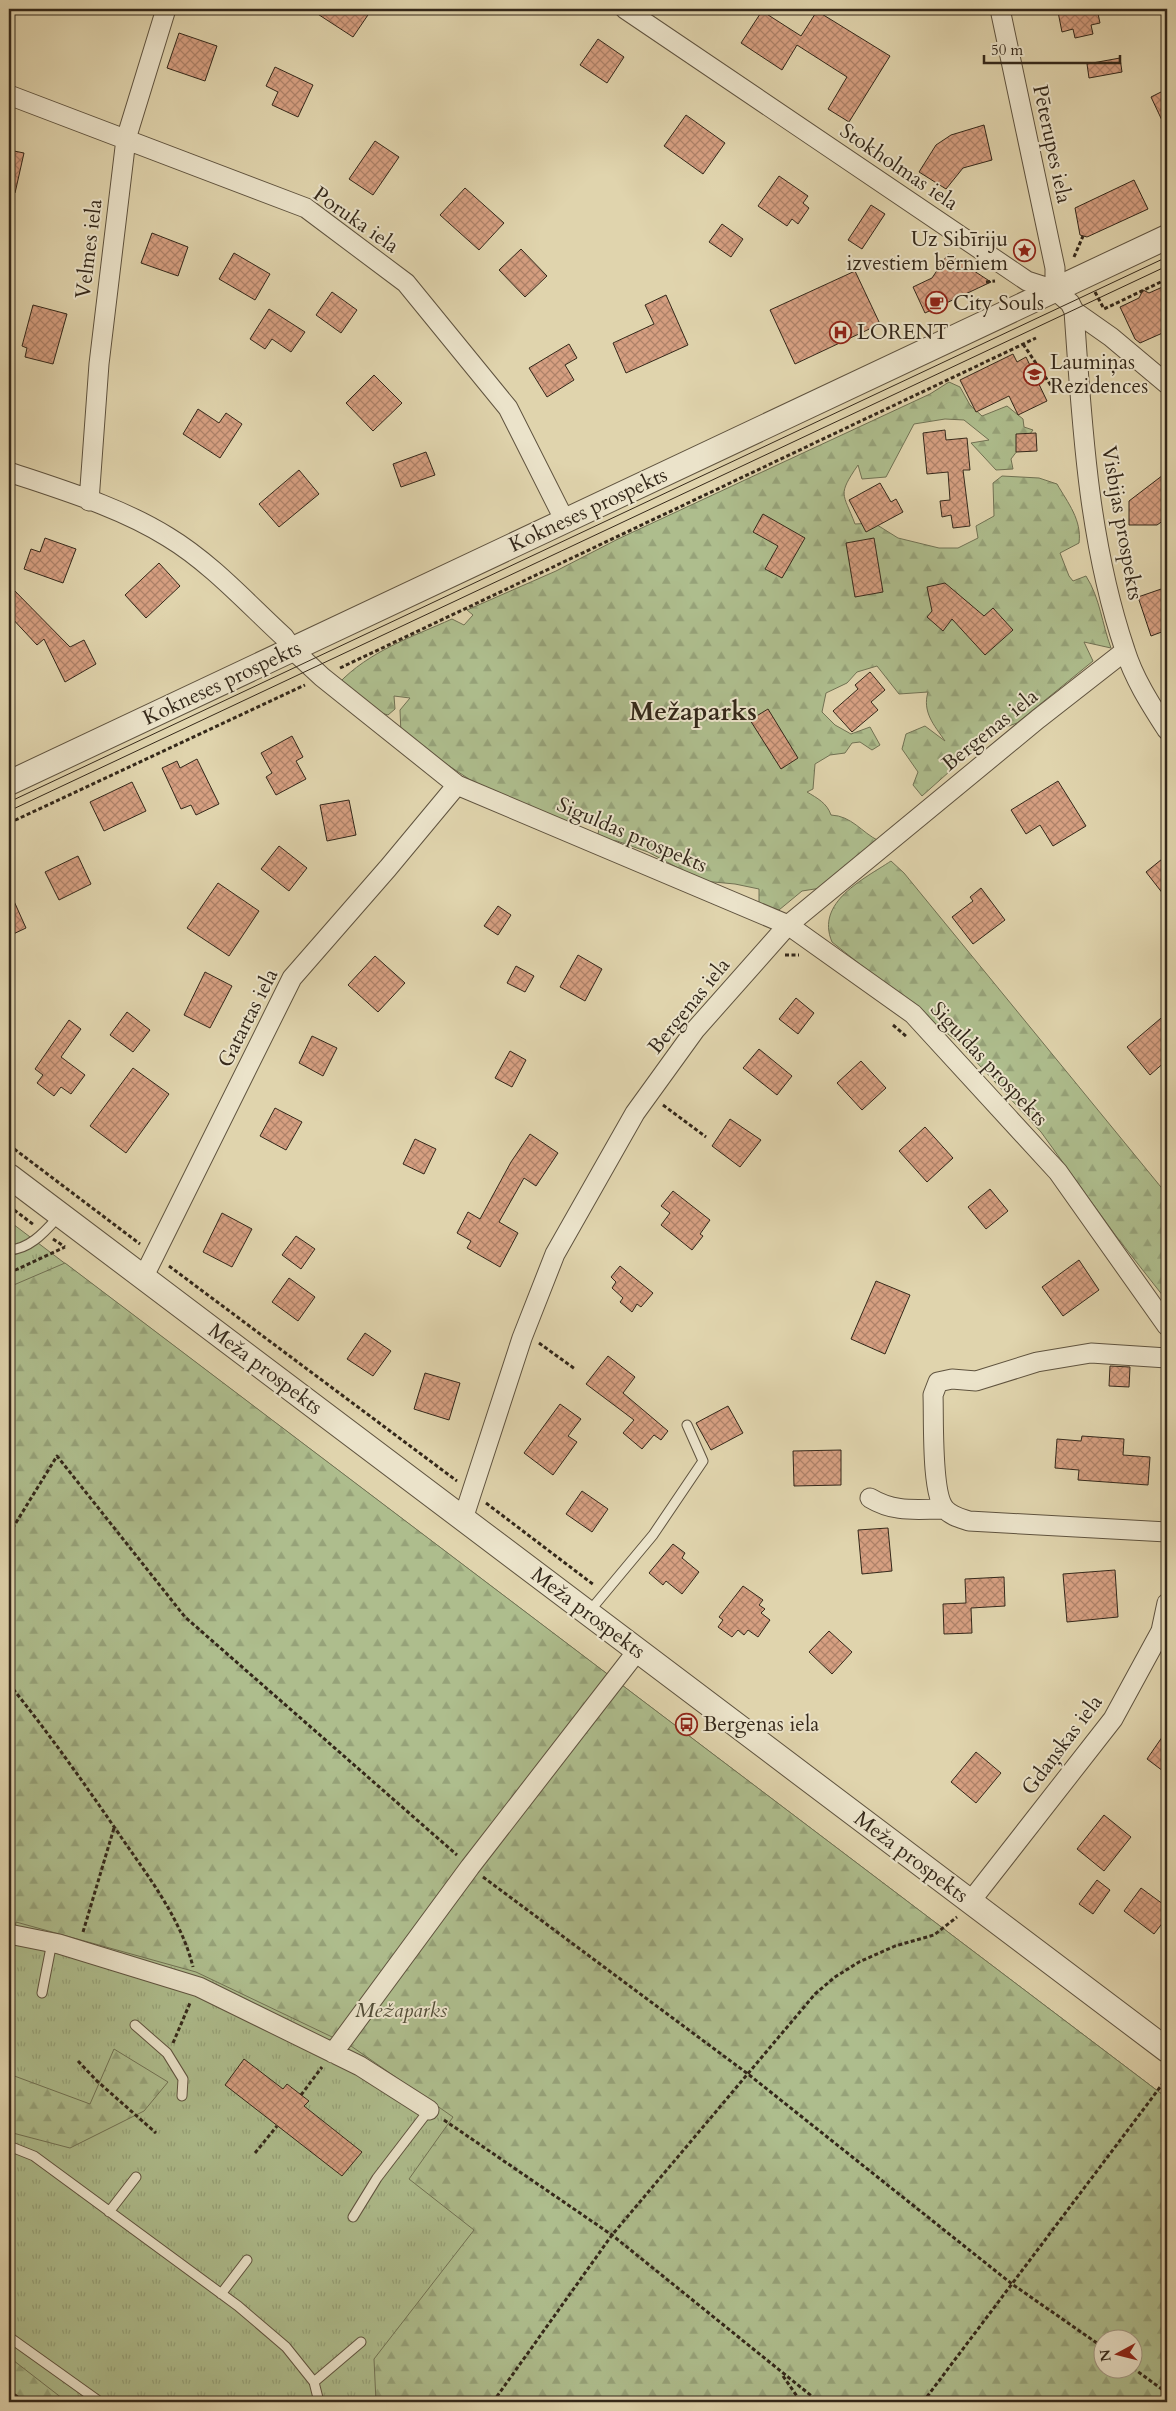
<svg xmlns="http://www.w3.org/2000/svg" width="1176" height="2411" viewBox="0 0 1176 2411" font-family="Cardo,serif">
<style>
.grass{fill:url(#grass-tufts);stroke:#717254;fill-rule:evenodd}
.forest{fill:url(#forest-firs);stroke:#717254;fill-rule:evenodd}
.building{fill:url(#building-cross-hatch);stroke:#34281a}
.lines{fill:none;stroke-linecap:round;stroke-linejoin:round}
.service-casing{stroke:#5f533f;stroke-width:11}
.minor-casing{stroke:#5f533f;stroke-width:21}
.tertiary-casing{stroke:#5f533f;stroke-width:26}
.path{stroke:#34281a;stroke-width:3;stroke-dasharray:4 2.5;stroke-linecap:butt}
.service{stroke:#ebe3ca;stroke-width:9}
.minor{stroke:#ebe3ca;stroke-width:19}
.tertiary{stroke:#ebe3ca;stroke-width:24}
.tram{stroke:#34281a;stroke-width:1}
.labels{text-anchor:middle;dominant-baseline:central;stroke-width:4;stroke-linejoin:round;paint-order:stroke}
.street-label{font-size:21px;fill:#34281a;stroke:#ebe3ca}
.poi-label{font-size:21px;fill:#34281a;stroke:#ebe3ca;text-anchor:start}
.park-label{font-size:21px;font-style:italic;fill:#524d37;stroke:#ebe3ca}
.district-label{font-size:26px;font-weight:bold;fill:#34281a;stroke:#ebe3ca}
</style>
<defs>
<pattern id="grass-tufts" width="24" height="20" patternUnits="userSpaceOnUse" patternTransform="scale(1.25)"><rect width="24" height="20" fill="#aebd8d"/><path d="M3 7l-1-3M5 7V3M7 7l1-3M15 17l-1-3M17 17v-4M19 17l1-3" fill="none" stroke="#96a279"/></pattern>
<pattern id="forest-firs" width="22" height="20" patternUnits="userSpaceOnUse" patternTransform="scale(1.25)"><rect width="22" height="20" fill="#aebd8d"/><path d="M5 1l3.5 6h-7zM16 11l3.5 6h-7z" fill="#96a279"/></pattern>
<pattern id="building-cross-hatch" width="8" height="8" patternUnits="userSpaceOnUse" patternTransform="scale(1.25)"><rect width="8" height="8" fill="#d69f81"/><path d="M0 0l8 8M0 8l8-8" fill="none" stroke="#ae8269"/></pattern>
</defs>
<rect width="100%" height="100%" fill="#e0d4ad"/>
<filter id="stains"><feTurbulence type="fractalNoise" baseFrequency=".004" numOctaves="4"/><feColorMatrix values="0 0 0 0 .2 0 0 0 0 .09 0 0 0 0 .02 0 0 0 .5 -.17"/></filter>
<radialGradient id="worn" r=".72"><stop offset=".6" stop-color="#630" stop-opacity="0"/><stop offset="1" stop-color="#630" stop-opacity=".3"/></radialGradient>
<!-- grass -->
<path class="grass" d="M 9,1221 L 1167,2098 L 1167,2402 L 9,2402 ZM 1104,2338 L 1134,2338 L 1134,2368 L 1104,2368 Z"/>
<!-- forest -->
<path class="forest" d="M 949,382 L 960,387 L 970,405 L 982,416 L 1007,406 L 1023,419 L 1024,427 L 1033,430 L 1011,459 L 1013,469 L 996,470 L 971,443 L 989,440 L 964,420 L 945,419 L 914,424 L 886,477 L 862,479 L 858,465 C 837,496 843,492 855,524 L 874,523 L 898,538 L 939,548 L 958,548 L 978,538 L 976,526 L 994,516 L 993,483 L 1002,476 L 1039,478 L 1057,484 C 1068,503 1082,520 1079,543 L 1060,553 L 1069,576 L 1073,581 L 1086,576 C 1100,598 1102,624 1111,648 L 1084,642 L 1093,661 L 1017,723 L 995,731 L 922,796 L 913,785 L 918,772 L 902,749 L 906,734 L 925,726 L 945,741 C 934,725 922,712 928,692 L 899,694 L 877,666 L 857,672 L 847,683 L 826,693 L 822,712 L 835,725 L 851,734 L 870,727 L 880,745 L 872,750 L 860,742 L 852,743 L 845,753 L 830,755 L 815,764 L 813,789 L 807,792 C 817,798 827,803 831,815 C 852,816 861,832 879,841 L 821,888 L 802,891 L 779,910 L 759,905 L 759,889 L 735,884 L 703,881 L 648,852 L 617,841 L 597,839 L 600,824 L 594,819 L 574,824 L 490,793 L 401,734 L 400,710 L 410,698 L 394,696 L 395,709 L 388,715 L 375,711 L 338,684 C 369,651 412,637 452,619 L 464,625 L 473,615 L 467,610 L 556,571 L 618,539 L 930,394 Z
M 891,861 L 904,873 L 1165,1192 L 1167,1196 L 1167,1301 L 1116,1236 L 1041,1132 L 958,1042 L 832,942 C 815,902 864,879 891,861 Z
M 65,1263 L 1167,2098 L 1167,2402 L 376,2402 L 374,2359 L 474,2230 L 409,2179 L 453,2117 L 351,2046 L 196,1972 L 16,1922 L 9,1964 L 9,1287 ZM 1104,2338 L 1134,2338 L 1134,2368 L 1104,2368 Z
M 114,2049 L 168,2082 L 144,2111 L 70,2148 L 9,2132 L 9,2074 L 90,2104 Z
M 9,2357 L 67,2402 L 9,2402 Z"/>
<!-- building -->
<path class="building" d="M 310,9 L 372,9 L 353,37 Z
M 1063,9 L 1097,9 L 1100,23 L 1091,25 L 1093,34 L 1075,38 L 1073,29 L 1062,32 L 1058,12 L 1064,11 Z
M 762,11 L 801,36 L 817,11 L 890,56 L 849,122 L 828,109 L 847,77 L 797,45 L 782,70 L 741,43 Z
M 179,33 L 217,46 L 205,81 L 167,68 Z
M 598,39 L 624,57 L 607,83 L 580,65 Z
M 1120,58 L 1122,72 L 1089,78 L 1087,64 Z
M 275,67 L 313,85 L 298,117 L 272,105 L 278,92 L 266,86 Z
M 1167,89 L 1167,131 L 1151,97 Z
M 686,115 L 725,143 L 703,174 L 664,146 Z
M 984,125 L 992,160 L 963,168 L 946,189 L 919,172 L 936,145 L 951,135 Z
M 375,141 L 399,157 L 373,195 L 349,179 Z
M 9,150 L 24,153 L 15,193 L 9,192 Z
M 779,176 L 808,196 L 803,203 L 809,208 L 798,224 L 792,219 L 787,226 L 758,206 Z
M 1134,180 L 1148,209 L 1087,237 L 1080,235 L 1075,208 Z
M 465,188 L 504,223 L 479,250 L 440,215 Z
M 871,205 L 885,214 L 862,249 L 848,240 Z
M 722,224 L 743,239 L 731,257 L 709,242 Z
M 152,233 L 188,247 L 178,276 L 141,263 Z
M 521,249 L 547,276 L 525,297 L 499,270 Z
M 234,253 L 270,274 L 255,300 L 219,279 Z
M 948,254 L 991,282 L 925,313 L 913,287 L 932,278 Z
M 855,271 L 880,324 L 795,364 L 770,310 Z
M 1167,285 L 1167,331 L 1140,343 L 1135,339 L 1120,307 L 1139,298 L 1143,290 L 1149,293 Z
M 332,292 L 357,310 L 341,333 L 316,315 Z
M 666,295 L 688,345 L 626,373 L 613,343 L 654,324 L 645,305 Z
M 33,305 L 67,314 L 53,364 L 25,357 L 27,348 L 22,346 Z
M 269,309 L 305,332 L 291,352 L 272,339 L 265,349 L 250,339 Z
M 569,344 L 577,358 L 565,365 L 574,380 L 547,397 L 529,368 Z
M 1013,354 L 1017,362 L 1026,357 L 1047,401 L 1018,415 L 1009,396 L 976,412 L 960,380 Z
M 374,375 L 402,403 L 373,431 L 346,403 Z
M 198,409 L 219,423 L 226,413 L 242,424 L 220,458 L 183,434 Z
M 945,430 L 946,440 L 967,438 L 970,470 L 963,470 L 970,526 L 953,528 L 951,515 L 942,517 L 940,501 L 950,500 L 948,472 L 927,474 L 923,433 Z
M 1036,433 L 1037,451 L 1016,452 L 1016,434 Z
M 426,452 L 435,475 L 401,487 L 393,464 Z
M 299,470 L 319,494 L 279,527 L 259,504 Z
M 1167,472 L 1167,518 L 1157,525 L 1129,525 L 1129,501 Z
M 880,483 L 891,502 L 896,499 L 903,512 L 866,532 L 849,500 Z
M 763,514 L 805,538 L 782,578 L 765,569 L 778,546 L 753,532 Z
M 45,538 L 76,549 L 63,583 L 24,569 L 31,549 L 40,552 Z
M 874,538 L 883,592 L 855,597 L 846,543 Z
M 159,563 L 180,586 L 146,618 L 125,595 Z
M 945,583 L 984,616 L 993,608 L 1013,630 L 985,655 L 952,619 L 943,631 L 927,617 L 932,611 L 927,587 Z
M 9,585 L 70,647 L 84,640 L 96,664 L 65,682 L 44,639 L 37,645 L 9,615 Z
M 1167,587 L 1167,630 L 1151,636 L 1138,597 Z
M 870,672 L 885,690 L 871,702 L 878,710 L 852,732 L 833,711 L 858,689 L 855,685 Z
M 768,709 L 798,758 L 781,769 L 750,720 Z
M 292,736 L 303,757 L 296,761 L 306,779 L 276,795 L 266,777 L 272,773 L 261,753 Z
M 197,759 L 219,804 L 196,815 L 191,805 L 181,809 L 162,768 L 177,761 L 180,768 Z
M 1058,781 L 1086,826 L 1053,846 L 1040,825 L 1026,834 L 1011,810 Z
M 132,782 L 146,811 L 104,831 L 90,802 Z
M 349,800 L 356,835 L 327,841 L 320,805 Z
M 279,846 L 307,868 L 289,891 L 261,869 Z
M 1167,855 L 1167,899 L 1146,872 Z
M 78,856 L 91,884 L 59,900 L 45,872 Z
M 218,883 L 259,911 L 229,956 L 187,928 Z
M 981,888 L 1005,920 L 973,944 L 952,917 L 973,901 L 970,897 Z
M 9,890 L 26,928 L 9,936 Z
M 498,906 L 511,915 L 498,935 L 484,926 Z
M 578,955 L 602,969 L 585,1001 L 560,987 Z
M 375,956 L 405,983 L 378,1012 L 348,985 Z
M 516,966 L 534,976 L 525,992 L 507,983 Z
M 205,972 L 232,986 L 210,1028 L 184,1015 Z
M 796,998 L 814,1013 L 798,1034 L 779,1019 Z
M 127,1012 L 150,1030 L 133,1052 L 110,1035 Z
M 1167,1013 L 1167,1060 L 1150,1075 L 1127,1047 Z
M 69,1020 L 81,1029 L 61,1057 L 85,1075 L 71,1094 L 61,1087 L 54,1096 L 37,1083 L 43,1075 L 35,1069 Z
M 312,1036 L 337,1048 L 323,1076 L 299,1063 Z
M 759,1049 L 792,1076 L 777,1095 L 743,1068 Z
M 510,1051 L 526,1060 L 512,1087 L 495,1078 Z
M 861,1061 L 886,1088 L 862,1110 L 837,1083 Z
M 133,1068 L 169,1094 L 126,1153 L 90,1126 Z
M 275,1108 L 302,1122 L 286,1150 L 260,1136 Z
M 730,1119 L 761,1140 L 740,1167 L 712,1146 Z
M 925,1127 L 953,1158 L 927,1182 L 899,1151 Z
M 530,1134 L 558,1153 L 536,1186 L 524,1178 L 499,1222 L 518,1233 L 500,1267 L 467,1248 L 471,1241 L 457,1233 L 468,1212 L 480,1219 L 511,1162 Z
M 415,1139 L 436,1149 L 424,1174 L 403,1164 Z
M 990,1189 L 1008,1211 L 986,1229 L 968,1207 Z
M 673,1191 L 710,1220 L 700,1234 L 703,1236 L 692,1250 L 661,1225 L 670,1213 L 661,1206 Z
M 222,1213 L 252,1229 L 232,1267 L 203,1252 Z
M 296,1236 L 315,1249 L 301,1269 L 282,1255 Z
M 1079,1260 L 1099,1290 L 1063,1316 L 1042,1287 Z
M 620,1266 L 653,1293 L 641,1307 L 637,1304 L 632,1312 L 620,1302 L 623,1298 L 612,1288 L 616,1282 L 611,1277 Z
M 289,1278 L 315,1297 L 298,1321 L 272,1302 Z
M 876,1281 L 910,1295 L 885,1354 L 851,1339 Z
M 365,1333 L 391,1351 L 373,1376 L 347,1359 Z
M 608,1356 L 635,1377 L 623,1393 L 668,1431 L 661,1440 L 654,1435 L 642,1449 L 623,1433 L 634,1420 L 586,1384 Z
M 1110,1366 L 1130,1367 L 1129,1387 L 1109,1386 Z
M 425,1373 L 460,1383 L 449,1420 L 414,1409 Z
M 560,1404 L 581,1419 L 568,1436 L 577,1442 L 553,1475 L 524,1453 Z
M 728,1406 L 743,1433 L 711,1450 L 696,1423 Z
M 1082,1436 L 1124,1439 L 1123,1455 L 1150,1457 L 1148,1485 L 1078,1480 L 1079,1470 L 1055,1468 L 1057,1439 L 1081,1441 Z
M 841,1450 L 841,1485 L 794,1486 L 793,1451 Z
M 582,1491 L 608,1509 L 592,1532 L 566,1514 Z
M 888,1528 L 892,1571 L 862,1574 L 858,1530 Z
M 673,1544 L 685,1553 L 682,1558 L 699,1572 L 682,1594 L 666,1581 L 663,1585 L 649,1573 Z
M 1115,1570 L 1118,1617 L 1067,1622 L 1063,1574 Z
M 1004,1577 L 1005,1606 L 971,1608 L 972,1633 L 944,1634 L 943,1604 L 966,1603 L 965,1579 Z
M 743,1586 L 763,1600 L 759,1605 L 765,1609 L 761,1613 L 770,1620 L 758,1637 L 748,1630 L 744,1635 L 738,1630 L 732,1637 L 718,1627 L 723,1620 L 719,1617 Z
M 829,1631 L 852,1652 L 832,1674 L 809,1652 Z
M 1167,1730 L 1167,1774 L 1147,1759 Z
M 976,1752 L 1001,1773 L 976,1803 L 951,1782 Z
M 1104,1815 L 1131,1837 L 1104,1871 L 1077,1849 Z
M 1097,1880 L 1110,1890 L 1093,1914 L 1079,1904 Z
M 1141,1888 L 1167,1907 L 1167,1917 L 1154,1934 L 1124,1911 Z
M 244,2059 L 283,2089 L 287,2084 L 309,2101 L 304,2106 L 362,2152 L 342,2176 L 225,2085 Z"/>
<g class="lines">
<defs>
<path id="service" d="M 9,1250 C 31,1249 46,1230 60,1215
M 588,1613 L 653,1535 L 703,1461 L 687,1425
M 42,1993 L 52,1942
M 135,2025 L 167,2053 L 183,2079 L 182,2096
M 9,2146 L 34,2156 L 238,2306 L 286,2347 L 314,2382 L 319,2402
M 109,2212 L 136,2177
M 353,2217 L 377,2178 L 429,2110
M 221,2294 L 247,2260
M 9,2337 L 100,2402
M 314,2382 L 361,2342"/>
<path id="minor" d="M 625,9 L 1027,281 L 1055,290 L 1070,303 L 1074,311 L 1111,337 L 1167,384
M 1000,9 L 1055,268 L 1055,290
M 9,95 L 306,208 L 406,283 L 508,408 L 565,521
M 1074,311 C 1082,424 1088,541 1125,650 C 1134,679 1151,705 1167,730
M 9,472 C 62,490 120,507 168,537 C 211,563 247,603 284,637 L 293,650 L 322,677 L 457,785 L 788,925 L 913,1014 L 1058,1172 L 1167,1326
M 89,501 L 99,364 L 126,139 L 166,9
M 143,1278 L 292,978 L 388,868 L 457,785
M 1167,1358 L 1091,1353 L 1037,1362 L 976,1381 L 952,1379 L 938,1382 L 933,1395 C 934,1418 931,1494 945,1509 C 951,1516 960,1518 969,1521 L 1167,1532
M 870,1498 C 895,1513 916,1509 944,1509
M 463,1519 L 522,1338 L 555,1254 L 635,1113 L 695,1030 L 788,925 L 1038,719 L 1125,651
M 970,1902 L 1113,1719 L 1161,1631 L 1167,1603
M 9,1934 L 59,1944 L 199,1987 L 360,2066 L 429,2110
M 333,2053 L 470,1867 L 638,1650"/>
<path id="tertiary" d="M 9,783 L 1167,237
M 9,1176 L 1167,2050"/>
</defs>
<!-- service casing -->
<use href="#service" class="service-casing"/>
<!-- minor casing -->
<use href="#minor" class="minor-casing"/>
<!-- tertiary casing -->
<use href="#tertiary" class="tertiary-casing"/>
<!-- path -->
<path class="path" d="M 1074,257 L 1083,236
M 986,282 L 995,281
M 1095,292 L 1104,309 L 1167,279
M 1023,344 L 1054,390
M 340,668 L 1036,338
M 9,823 L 305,685
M 785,955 L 799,955
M 893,1025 L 907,1037
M 663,1105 L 706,1137
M 9,1145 L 140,1244
M 9,1206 L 34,1225
M 53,1239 L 65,1247
M 169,1266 L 457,1481
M 9,1273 L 65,1247
M 539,1343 L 575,1369
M 486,1503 L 594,1585
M 9,1534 L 57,1456 L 185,1617 L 457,1855
M 9,1684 C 48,1732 84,1783 119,1834 C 147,1875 181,1918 193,1967
M 483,1877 L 748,2074 L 1012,2284 L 1104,2348
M 83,1932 L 114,1828
M 173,2043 L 190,2003
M 78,2061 L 97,2081 L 156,2133
M 301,2095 L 322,2067
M 444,2120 L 612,2235 L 819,2402
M 255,2153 L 277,2126
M 1133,2368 L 1167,2393
M 783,2376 L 801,2402
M 9,2391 L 25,2402
M 493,2402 L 612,2235 L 815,1994 L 835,1977 L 859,1962 L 895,1946 L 934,1935 L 957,1917
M 923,2402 L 1167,2078"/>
<!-- service -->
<use href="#service" class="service"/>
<!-- minor -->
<use href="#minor" class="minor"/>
<!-- tertiary -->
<use href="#tertiary" class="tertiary"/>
<!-- tram -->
<path class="tram" d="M 9,802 L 1167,257
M 9,811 L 1167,266"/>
</g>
<!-- icons -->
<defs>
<symbol id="sight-ring" viewBox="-11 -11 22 22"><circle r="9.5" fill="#ebe3ca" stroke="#8f2418" stroke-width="1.5"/><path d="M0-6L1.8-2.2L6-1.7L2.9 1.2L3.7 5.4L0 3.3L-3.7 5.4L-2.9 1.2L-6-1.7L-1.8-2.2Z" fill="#8f2418"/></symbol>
<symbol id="cafe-ring" viewBox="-11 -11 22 22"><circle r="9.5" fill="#ebe3ca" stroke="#8f2418" stroke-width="1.5"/><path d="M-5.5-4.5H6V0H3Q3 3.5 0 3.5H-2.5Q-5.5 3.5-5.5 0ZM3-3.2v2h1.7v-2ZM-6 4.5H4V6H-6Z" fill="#8f2418"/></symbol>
<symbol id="hospital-ring" viewBox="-11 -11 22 22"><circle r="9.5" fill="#ebe3ca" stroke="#8f2418" stroke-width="1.5"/><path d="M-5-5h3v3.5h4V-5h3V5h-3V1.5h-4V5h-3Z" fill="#8f2418"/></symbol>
<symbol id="school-ring" viewBox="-11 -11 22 22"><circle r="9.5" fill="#ebe3ca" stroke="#8f2418" stroke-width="1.5"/><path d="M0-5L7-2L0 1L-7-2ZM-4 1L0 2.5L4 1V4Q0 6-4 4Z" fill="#8f2418"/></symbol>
<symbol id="bus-ring" viewBox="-11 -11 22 22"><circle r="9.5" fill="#ebe3ca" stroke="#8f2418" stroke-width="1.5"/><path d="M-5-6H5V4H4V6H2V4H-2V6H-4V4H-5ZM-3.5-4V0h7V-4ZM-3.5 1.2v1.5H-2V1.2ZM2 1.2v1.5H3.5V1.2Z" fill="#8f2418"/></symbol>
</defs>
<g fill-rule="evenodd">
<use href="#sight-ring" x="1012" y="238" width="25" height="25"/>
<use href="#cafe-ring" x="924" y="290" width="25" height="25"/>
<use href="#hospital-ring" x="828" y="320" width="25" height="25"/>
<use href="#school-ring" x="1022" y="362" width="25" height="25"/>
<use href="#bus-ring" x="674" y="1712" width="25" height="25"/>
</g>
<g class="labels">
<!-- street labels -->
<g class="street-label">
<text transform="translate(1052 144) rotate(78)">Pēterupes iela</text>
<text transform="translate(899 167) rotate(34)">Stokholmas iela</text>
<text transform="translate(356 220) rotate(35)">Poruka iela</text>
<text transform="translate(89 249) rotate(-83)">Velmes iela</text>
<text transform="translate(588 510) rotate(-25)">Kokneses prospekts</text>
<text transform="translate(1122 523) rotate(80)">Visbijas prospekts</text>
<text transform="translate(222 683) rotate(-25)">Kokneses prospekts</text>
<text transform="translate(990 730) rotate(-39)">Bergenas iela</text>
<text transform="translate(632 835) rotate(23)">Siguldas prospekts</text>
<text transform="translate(689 1006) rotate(-51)">Bergenas iela</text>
<text transform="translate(248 1018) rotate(-63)">Gatartas iela</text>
<text transform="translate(989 1064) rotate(47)">Siguldas prospekts</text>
<text transform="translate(265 1369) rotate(37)">Meža prospekts</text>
<text transform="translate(588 1613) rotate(37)">Meža prospekts</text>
<text transform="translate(1062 1745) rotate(-53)">Gdaņskas iela</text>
<text transform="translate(911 1857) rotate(37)">Meža prospekts</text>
</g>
<!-- poi labels -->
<g class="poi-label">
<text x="1008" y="239" text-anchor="end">Uz Sibīriju<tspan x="1008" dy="24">izvestiem bērniem</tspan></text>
<text x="953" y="303">City Souls</text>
<text x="857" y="332">LORENT</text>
<text x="1050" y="362">Laumiņas<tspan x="1050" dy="24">Rezidences</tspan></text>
<text x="703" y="1724">Bergenas iela</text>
</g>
<!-- park labels -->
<g class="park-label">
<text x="401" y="2010">Mežaparks</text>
</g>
<!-- district labels -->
<g class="district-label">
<text x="693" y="711">Mežaparks</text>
</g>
</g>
<!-- margin -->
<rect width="1176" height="2411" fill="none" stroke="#e0d4ad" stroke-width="30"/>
<rect x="10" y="10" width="1156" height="2391" fill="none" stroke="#34281a" stroke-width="2.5"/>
<rect x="15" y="15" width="1146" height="2381" fill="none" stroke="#34281a"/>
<!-- north arrow -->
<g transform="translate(1118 2354) rotate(263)"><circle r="24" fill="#ebe3ca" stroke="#a29884"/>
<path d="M0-4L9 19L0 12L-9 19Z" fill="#8f2418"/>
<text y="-8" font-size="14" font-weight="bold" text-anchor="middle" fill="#34281a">N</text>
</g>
<!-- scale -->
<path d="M984 55v8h136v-8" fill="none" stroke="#34281a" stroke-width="2.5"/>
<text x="991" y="55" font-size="15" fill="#34281a" stroke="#ebe3ca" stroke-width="4" paint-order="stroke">50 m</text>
<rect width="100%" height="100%" filter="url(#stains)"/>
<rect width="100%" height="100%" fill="url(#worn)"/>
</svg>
